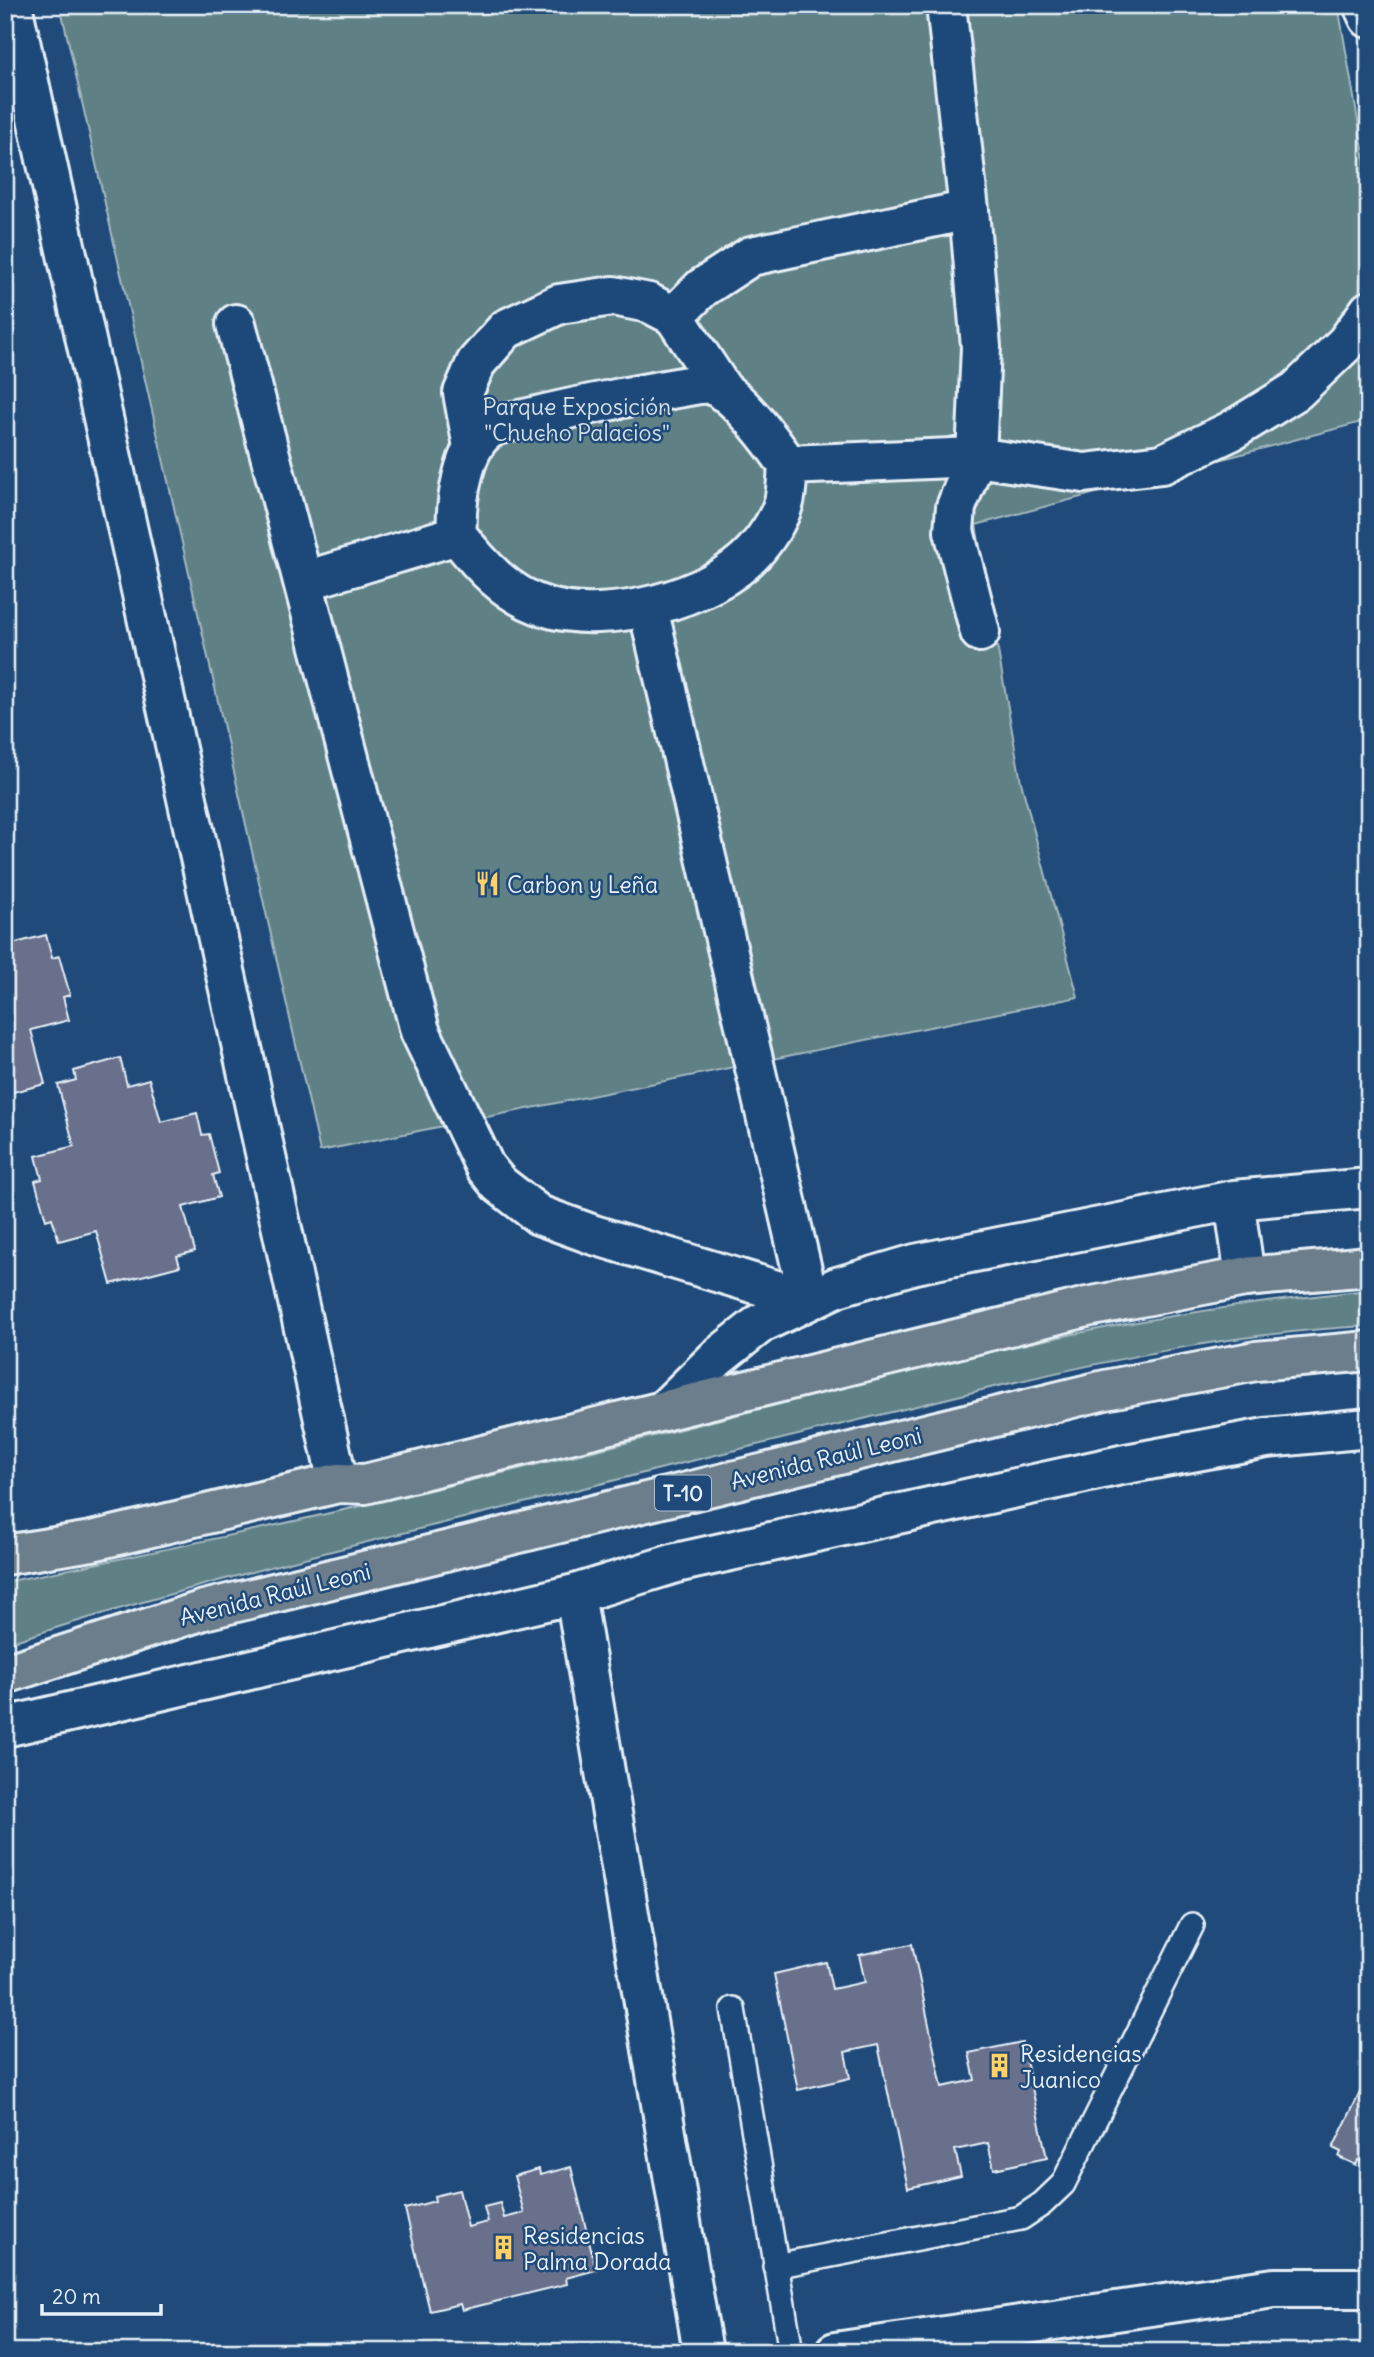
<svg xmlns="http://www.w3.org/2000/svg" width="1374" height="2357" viewBox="0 0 1374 2357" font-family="Delius,sans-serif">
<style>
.green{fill:#5f8186;stroke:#a4b9bf;stroke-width:2}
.building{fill:#686f8c;stroke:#e8f1f8;stroke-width:2}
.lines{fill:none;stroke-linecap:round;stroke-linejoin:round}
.lane-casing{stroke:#e8f1f8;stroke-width:28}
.street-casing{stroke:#e8f1f8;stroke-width:44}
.highway-casing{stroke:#e8f1f8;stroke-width:44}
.lane{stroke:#1f4a7a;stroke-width:23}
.street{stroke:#1f4a7a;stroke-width:38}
.highway{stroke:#6c7d8b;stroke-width:38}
.labels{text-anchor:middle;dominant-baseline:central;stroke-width:5;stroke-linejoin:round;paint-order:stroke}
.shield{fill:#1f4a7a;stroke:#acbfd2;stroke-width:2}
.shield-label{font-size:21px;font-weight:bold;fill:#e8f1f8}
.park-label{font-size:23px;fill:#d3e0e7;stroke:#1f4a7a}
.poi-label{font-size:23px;fill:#e8f1f8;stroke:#1f4a7a;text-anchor:start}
.street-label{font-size:23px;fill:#e8f1f8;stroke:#1f4a7a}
</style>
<rect width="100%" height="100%" fill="#1f4a7a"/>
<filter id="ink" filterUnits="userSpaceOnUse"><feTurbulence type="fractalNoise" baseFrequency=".0143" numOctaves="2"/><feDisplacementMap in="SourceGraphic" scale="14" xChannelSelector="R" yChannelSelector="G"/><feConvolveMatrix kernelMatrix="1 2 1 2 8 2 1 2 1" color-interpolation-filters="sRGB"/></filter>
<g filter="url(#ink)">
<!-- green -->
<path class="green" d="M 60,5 L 1338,5 L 1369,184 L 1369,420 L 976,525 L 1021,782 L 1078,997 L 320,1151 Z
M 1369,1290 L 1369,1326 C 1242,1332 1118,1358 994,1387 C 889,1412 784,1438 679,1464 C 454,1522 226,1572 5,1644 L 5,1582 C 226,1539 444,1488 662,1434 C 803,1399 942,1360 1084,1332 C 1179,1313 1273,1300 1369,1290 Z"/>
<!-- building -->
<path class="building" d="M 5,933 L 8,945 L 46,935 L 52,958 L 59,956 L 70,995 L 63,997 L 69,1020 L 31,1030 L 45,1084 L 5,1094 Z
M 120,1058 L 127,1085 L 149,1079 L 161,1122 L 197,1113 L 202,1135 L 209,1134 L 219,1173 L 213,1175 L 219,1197 L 183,1207 L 195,1251 L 177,1256 L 180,1266 L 111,1284 L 96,1231 L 59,1241 L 52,1218 L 46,1220 L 35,1181 L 42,1179 L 36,1156 L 74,1146 L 58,1085 L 76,1080 L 74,1071 Z
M 912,1944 L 942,2087 L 975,2080 L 969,2053 L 1022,2042 L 1047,2158 L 994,2169 L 988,2143 L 955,2150 L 961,2176 L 908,2188 L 878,2045 L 845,2052 L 850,2078 L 798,2090 L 774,1974 L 826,1962 L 832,1989 L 865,1982 L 859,1955 Z
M 1369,2074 L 1369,2159 L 1366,2164 L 1358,2160 L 1356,2165 L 1339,2157 L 1341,2152 L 1333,2148 Z
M 571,2167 L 596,2270 L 566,2278 L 567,2284 L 462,2310 L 460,2304 L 430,2311 L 405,2209 L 435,2201 L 434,2196 L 459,2190 L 468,2227 L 488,2222 L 484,2207 L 500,2203 L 504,2218 L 524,2213 L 514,2176 L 539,2169 L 540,2175 Z"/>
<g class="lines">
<defs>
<path id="lane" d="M 733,2009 L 791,2352
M 775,2266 L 1021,2218 L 1042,2204 L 1063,2184 L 1192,1925"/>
<path id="street" d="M 12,5 L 338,1483
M 946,5 L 969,210 L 981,347 L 976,457 L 956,507 L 954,531 L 980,632
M 1363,5 L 1369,18
M 674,316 L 702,288 L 751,256 L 969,210
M 236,324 L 420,1031 L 485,1167 L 499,1184 L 539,1215 L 594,1235 L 809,1300 L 648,608
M 699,384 C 704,384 710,383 715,386 C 739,397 773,443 788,465 C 787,476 787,490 784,502 C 779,519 766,539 754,552 C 712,599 606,626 546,607 C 508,596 481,566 457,535 C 455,506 462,448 488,430 C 498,422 517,421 529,418 C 585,404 642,394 699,384 Z
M 473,447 L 463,393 L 476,363 L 506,329 L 559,304 L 613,296 L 649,303 L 674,316 L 724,392
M 788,465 L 976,457 L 1084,473 L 1162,464 L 1231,431 L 1296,391 L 1346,343 L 1369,311
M 305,581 L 457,535
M 1234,1200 L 1245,1277
M 663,1411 L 718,1357 L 761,1323 L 837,1287 L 915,1264 L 1234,1200 L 1369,1188
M 575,1594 L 703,2352
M 5,1727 L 575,1594 L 676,1563 L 943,1504 L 1121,1465 L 1266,1438 L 1369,1428
M 835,2352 L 1274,2288 L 1369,2288"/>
<path id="highway" d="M 5,1555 L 92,1541 L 338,1483 L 365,1484 L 1087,1307 L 1245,1277 L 1369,1266
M 5,1674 L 204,1610 L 1105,1390 L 1256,1361 L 1369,1351"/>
</defs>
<!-- lane casing -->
<use href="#lane" class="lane-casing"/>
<!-- street casing -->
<use href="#street" class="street-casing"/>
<!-- highway casing -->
<use href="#highway" class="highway-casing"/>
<!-- lane -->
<use href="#lane" class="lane"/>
<!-- street -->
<use href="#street" class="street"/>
<!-- highway -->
<use href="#highway" class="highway"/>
</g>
</g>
<!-- icons -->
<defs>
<symbol id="restaurant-bare" viewBox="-9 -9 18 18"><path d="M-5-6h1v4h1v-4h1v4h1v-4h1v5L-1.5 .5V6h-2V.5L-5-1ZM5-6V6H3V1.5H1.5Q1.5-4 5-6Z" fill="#ffd166" stroke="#1f4a7a" stroke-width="2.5" paint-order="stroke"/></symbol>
<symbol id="building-bare" viewBox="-9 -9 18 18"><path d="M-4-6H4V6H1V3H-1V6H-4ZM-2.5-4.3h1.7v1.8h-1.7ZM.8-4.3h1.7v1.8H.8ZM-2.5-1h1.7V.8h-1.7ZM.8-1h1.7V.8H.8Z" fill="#ffd166" stroke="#1f4a7a" stroke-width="2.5" paint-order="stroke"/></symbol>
</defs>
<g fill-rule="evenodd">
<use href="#restaurant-bare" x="470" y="866" width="35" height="35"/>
<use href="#building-bare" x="982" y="2048" width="35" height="35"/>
<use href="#building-bare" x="486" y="2230" width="35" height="35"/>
</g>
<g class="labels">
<!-- shield labels -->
<rect class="shield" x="655" y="1475.5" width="56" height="35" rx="5"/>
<g class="shield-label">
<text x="683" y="1493">T-10</text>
</g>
<!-- park labels -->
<g class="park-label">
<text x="577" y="406">Parque Exposición<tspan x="577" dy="26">"Chucho Palacios"</tspan></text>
</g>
<!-- poi labels -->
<g class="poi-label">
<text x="507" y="884">Carbon y Leña</text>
<text x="1020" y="2053">Residencias<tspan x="1020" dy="26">Juanico</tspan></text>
<text x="523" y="2235">Residencias<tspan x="523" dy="26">Palma Dorada</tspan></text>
</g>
<!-- street labels -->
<g class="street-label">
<text transform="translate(826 1458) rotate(-14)">Avenida Raúl Leoni</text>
<text transform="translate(275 1594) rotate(-14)">Avenida Raúl Leoni</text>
</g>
</g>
<!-- margin -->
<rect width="1374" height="2357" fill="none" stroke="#1f4a7a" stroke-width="28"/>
<rect x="14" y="14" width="1346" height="2329" fill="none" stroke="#e8f1f8" stroke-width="2.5" filter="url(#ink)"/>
<!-- scale -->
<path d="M42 2304v10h119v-10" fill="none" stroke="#e8f1f8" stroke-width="3.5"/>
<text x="52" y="2304" font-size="21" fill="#e8f1f8" stroke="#1f4a7a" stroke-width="5" paint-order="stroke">20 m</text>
</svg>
